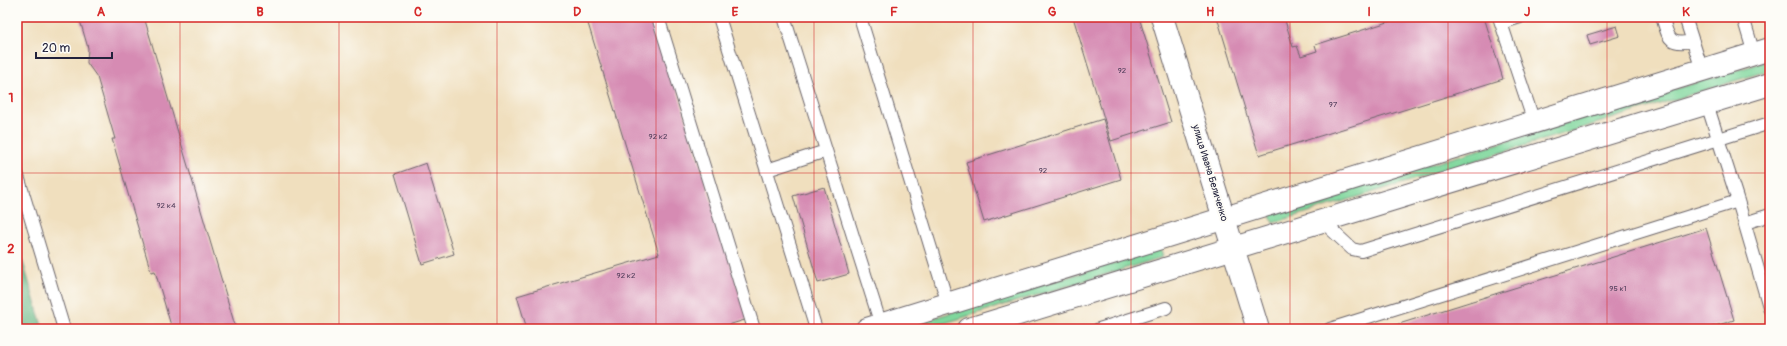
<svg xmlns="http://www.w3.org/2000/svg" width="1787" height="346" viewBox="0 0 1787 346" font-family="Pangolin,sans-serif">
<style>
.green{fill:#7fd79c;stroke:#507c6c}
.forest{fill:#67b884;stroke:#446d60}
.building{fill:#d68bb3}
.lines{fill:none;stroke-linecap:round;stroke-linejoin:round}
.service-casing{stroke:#6a6469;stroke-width:14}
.minor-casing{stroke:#6a6469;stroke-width:24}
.service{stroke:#fff;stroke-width:12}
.minor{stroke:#fff;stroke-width:22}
.grid{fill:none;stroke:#d62828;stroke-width:1;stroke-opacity:0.55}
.labels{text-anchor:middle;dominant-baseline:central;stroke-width:4;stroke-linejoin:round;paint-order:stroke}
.number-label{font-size:8px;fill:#4f3c59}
.street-label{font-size:10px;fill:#22223b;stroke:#fdfcf7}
.neatline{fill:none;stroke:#d62828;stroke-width:1.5}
.grid-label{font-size:13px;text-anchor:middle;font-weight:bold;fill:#d62828}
</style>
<rect width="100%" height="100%" fill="#fdfcf7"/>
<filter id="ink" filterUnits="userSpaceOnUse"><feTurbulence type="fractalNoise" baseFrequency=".025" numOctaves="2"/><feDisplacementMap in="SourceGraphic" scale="8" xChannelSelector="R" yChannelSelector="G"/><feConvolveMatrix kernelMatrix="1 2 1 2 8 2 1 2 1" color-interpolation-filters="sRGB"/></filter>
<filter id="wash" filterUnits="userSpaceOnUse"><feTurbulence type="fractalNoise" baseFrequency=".012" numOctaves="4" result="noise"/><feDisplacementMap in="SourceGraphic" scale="16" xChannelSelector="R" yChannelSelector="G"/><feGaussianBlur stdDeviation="0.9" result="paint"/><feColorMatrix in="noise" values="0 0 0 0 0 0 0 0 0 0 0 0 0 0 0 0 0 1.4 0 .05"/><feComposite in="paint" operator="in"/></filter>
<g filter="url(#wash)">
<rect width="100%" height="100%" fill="#f0dfbe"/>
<!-- green -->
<path class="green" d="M 1770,60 L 1770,70 L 1273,223 L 1270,214 Z
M 1161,249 L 1163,257 L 925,329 L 897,329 Z"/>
<!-- forest -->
<path class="forest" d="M 17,242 L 43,329 L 17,329 Z"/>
<g id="blocks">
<!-- building -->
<path class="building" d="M 79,17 L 144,17 L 236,329 L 172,329 L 155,271 L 151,272 L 112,139 L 115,139 L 97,77 L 87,63 L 88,48 Z
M 586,17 L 655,17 L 748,319 L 715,329 L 527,329 L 517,296 L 659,254 Z
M 1073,17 L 1139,17 L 1171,122 L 1111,141 Z
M 1217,17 L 1284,17 L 1293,47 L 1297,46 L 1301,56 L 1317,51 L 1315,45 L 1404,17 L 1484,17 L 1503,79 L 1259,155 Z
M 1617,26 L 1620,36 L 1590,45 L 1587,35 Z
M 1103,119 L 1121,179 L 984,222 L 966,162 Z
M 426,163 L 454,254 L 422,264 L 395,174 Z
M 824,187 L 849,274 L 818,283 L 793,196 Z
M 1706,228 L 1734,320 L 1706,329 L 1383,329 Z"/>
</g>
</g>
<g filter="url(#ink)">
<use href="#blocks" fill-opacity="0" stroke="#6a6469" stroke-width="1"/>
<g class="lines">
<defs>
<path id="service" d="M 658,17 L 754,329
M 719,17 L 816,329
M 784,17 L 881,325
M 860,17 L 948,304
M 1499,17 L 1534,122
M 1662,17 C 1669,38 1668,46 1693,41
M 1685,17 L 1702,70
M 1743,17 L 1754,54
M 1501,23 L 1520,17
M 1707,104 L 1738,201 L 1770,310
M 767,170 L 826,151
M 17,173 L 64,329
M 1322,221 L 1352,249 L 1361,251 L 1770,123
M 1745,223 L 1770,215
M 1099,329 L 1166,308
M 1330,329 L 1738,201"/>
<path id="minor" d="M 1162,17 L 1258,329
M 867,329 L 1770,49
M 969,329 L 1770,84"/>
</defs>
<!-- service casing -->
<use href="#service" class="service-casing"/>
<!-- minor casing -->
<use href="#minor" class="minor-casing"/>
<!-- service -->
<use href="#service" class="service"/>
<!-- minor -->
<use href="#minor" class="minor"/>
</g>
</g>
<!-- grid -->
<path class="grid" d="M 180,17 L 180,329M 339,17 L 339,329M 497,17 L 497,329M 656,17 L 656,329M 814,17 L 814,329M 973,17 L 973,329M 1131,17 L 1131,329M 1290,17 L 1290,329M 1448,17 L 1448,329M 1607,17 L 1607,329M 17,173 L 1770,173"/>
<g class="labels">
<!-- number labels -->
<g class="number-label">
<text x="1122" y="70">92</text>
<text x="1333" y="104">97</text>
<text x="658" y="136">92 к2</text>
<text x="1043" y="170">92</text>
<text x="166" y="205">92 к4</text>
<text x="626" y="275">92 к2</text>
<text x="1618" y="288">95 к1</text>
</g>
<!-- street labels -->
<g class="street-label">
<text transform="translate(1210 173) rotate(73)">улица Ивана Беличенко</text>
</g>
</g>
<!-- margin -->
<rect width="1787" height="346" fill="none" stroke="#fdfcf7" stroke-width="44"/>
<!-- scale -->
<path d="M36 52v6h76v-6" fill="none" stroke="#22223b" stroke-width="2"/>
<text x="42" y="52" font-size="12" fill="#22223b" stroke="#fdfcf7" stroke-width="3" paint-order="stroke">20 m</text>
<rect x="22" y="22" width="1743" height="302" class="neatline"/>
<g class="grid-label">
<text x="101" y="16">A</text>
<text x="260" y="16">B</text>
<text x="418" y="16">C</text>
<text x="577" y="16">D</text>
<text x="735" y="16">E</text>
<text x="894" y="16">F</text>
<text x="1052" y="16">G</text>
<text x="1210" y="16">H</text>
<text x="1369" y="16">I</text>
<text x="1527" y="16">J</text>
<text x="1686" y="16">K</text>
<text x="11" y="102">1</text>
<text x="11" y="253">2</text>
</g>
</svg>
